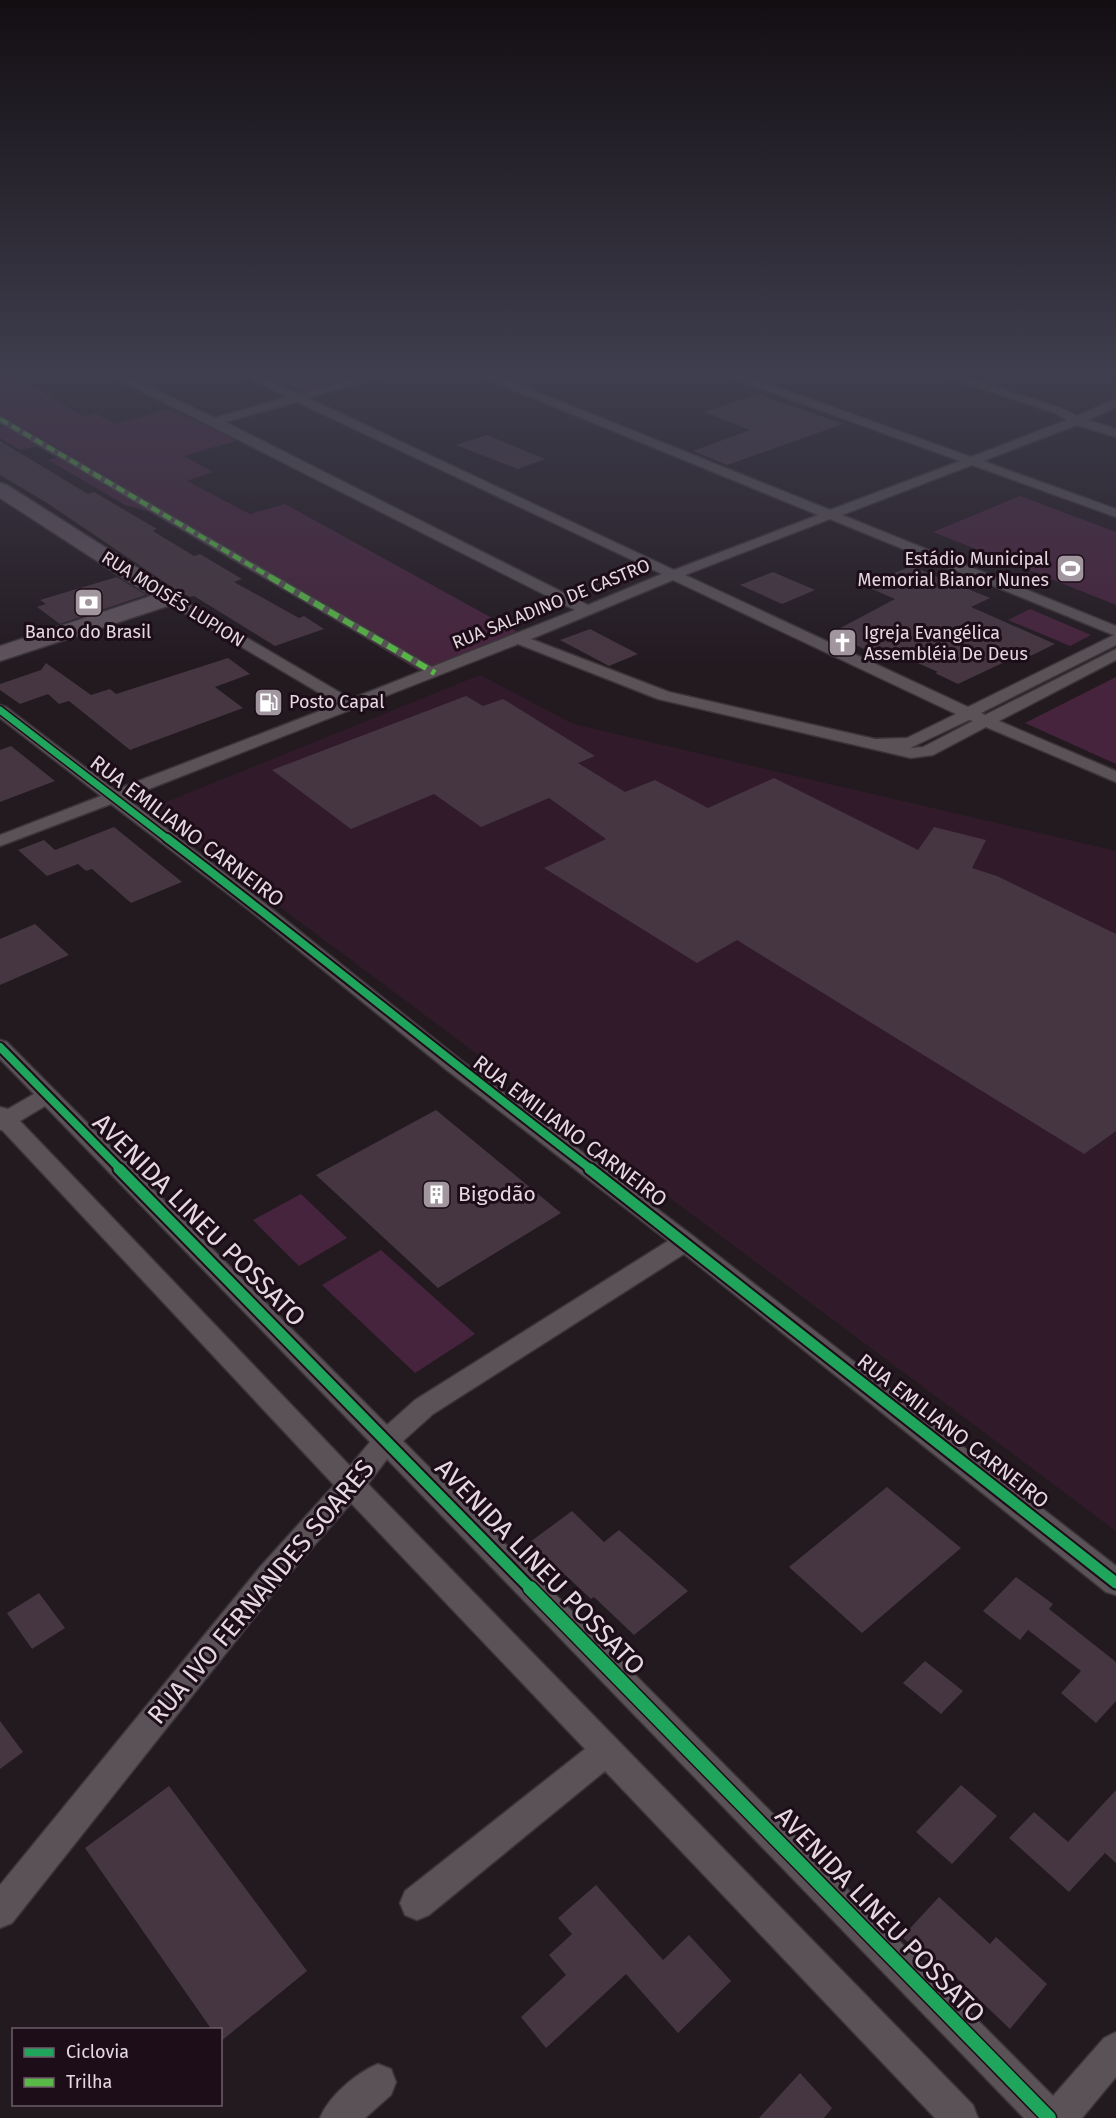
<svg xmlns="http://www.w3.org/2000/svg" width="1116" height="2118" viewBox="0 0 1116 2118" font-family="'Fira Sans',sans-serif">
<style>
.built{fill:#311b2a}
.green{fill:#47243d}
.building{fill:#463641}
.lines{fill:none;stroke-linecap:round;stroke-linejoin:round}
.pedestrian-casing{stroke:#3b3439;stroke-width:3}
.minor-casing{stroke:#3b3439;stroke-width:3}
.primary-casing{stroke:#3b3439;stroke-width:3}
.pedestrian{fill:#5a5257;fill-rule:evenodd}
.minor{fill:#5a5257;fill-rule:evenodd}
.primary{fill:#5f535c;fill-rule:evenodd}
.quiet-far1{stroke:#58b947;stroke-width:4.5;stroke-dasharray:9 4.5;stroke-linecap:butt}
.quiet{stroke:#58b947;stroke-width:6;stroke-dasharray:11 6;stroke-linecap:butt}
.cycleway-far3-casing{stroke:#1d0d18;stroke-width:10}
.cycleway-far2-casing{stroke:#1d0d18;stroke-width:12}
.cycleway-far1-casing{stroke:#1d0d18;stroke-width:15}
.cycleway-casing{stroke:#1d0d18;stroke-width:17}
.cycleway-far3{stroke:#20a55d;stroke-width:7}
.cycleway-far2{stroke:#20a55d;stroke-width:8}
.cycleway-far1{stroke:#20a55d;stroke-width:11}
.cycleway{stroke:#20a55d;stroke-width:14}
.labels{text-anchor:middle;dominant-baseline:central;stroke-width:6;stroke-linejoin:round;paint-order:stroke}
.far-poi-label{font-size:18px;fill:#e5d8e0;stroke:#1d0d18;text-anchor:start}
.far-street-label{font-size:18px;fill:#e5d8e0;stroke:#1d0d18}
.street-label{font-size:21px;fill:#e5d8e0;stroke:#1d0d18}
.poi-label{font-size:21px;fill:#e5d8e0;stroke:#1d0d18;text-anchor:start}
.near-street-label{font-size:26px;fill:#e5d8e0;stroke:#1d0d18}
</style>
<rect width="100%" height="100%" fill="#231a20"/>
<!-- built -->
<path class="built" d="M 480,675 L 573,724 L 1116,851 L 1116,1531 L 149,809 Z"/>
<!-- green -->
<path class="green" d="M 0,371 L 20,371 L 11,374 L 83,416 L 95,413 L 115,424 L 170,409 L 236,441 L 184,456 L 213,472 L 187,481 L 250,514 L 285,504 L 521,634 L 421,672 L 161,515 L 125,505 L 48,460 L 59,457 L 39,446 L 20,450 L 0,438 L 0,427 L 3,426 L 0,424 Z
M 1020,496 L 1116,532 L 1116,605 L 933,532 Z
M 1030,609 L 1091,635 L 1070,646 L 1008,620 Z
M 1116,677 L 1116,764 L 1025,723 Z
M 301,1194 L 347,1238 L 299,1266 L 253,1220 Z
M 381,1250 L 475,1334 L 415,1373 L 322,1285 Z"/>
<!-- building -->
<path class="building" d="M 256,371 L 357,371 L 357,375 L 302,391 Z
M 758,394 L 843,424 L 727,465 L 693,451 L 750,430 L 704,412 Z
M 487,435 L 545,459 L 518,469 L 456,445 Z
M 0,441 L 88,494 L 94,492 L 157,529 L 153,531 L 194,556 L 200,554 L 242,579 L 234,582 L 299,618 L 304,616 L 324,629 L 275,646 L 194,596 L 190,597 L 176,590 L 47,503 L 0,475 Z
M 911,566 L 990,598 L 971,607 L 1055,644 L 1022,660 L 1015,657 L 958,684 L 935,673 L 938,672 L 879,646 L 868,651 L 831,633 L 895,599 L 865,586 Z
M 773,572 L 815,590 L 782,604 L 740,585 Z
M 117,577 L 146,595 L 60,624 L 37,607 L 46,604 L 40,600 Z
M 590,629 L 638,654 L 609,666 L 560,640 Z
M 228,658 L 250,674 L 215,687 L 243,708 L 130,750 L 69,701 L 59,704 L 48,694 L 20,704 L 0,690 L 0,684 L 41,670 L 46,663 L 91,695 L 110,689 L 116,694 Z
M 466,696 L 483,706 L 503,699 L 595,756 L 578,763 L 625,792 L 655,780 L 708,808 L 774,778 L 918,850 L 934,827 L 986,840 L 972,868 L 997,876 L 1116,934 L 1116,1131 L 1084,1154 L 737,940 L 697,963 L 544,868 L 606,839 L 549,798 L 481,827 L 434,794 L 351,829 L 272,770 Z
M 11,746 L 55,781 L 0,802 L 0,750 Z
M 114,827 L 182,882 L 131,903 L 92,869 L 86,871 L 78,864 L 47,876 L 18,850 L 44,840 L 55,850 Z
M 35,924 L 69,955 L 0,985 L 0,939 Z
M 436,1110 L 561,1213 L 438,1288 L 316,1175 Z
M 887,1487 L 961,1548 L 862,1633 L 789,1567 Z
M 572,1511 L 604,1542 L 619,1530 L 688,1591 L 634,1635 L 594,1597 L 591,1599 L 530,1542 Z
M 1016,1577 L 1053,1604 L 1049,1609 L 1116,1662 L 1116,1701 L 1096,1723 L 1061,1693 L 1081,1671 L 1028,1630 L 1020,1640 L 983,1611 Z
M 39,1593 L 65,1628 L 32,1649 L 7,1613 Z
M 925,1661 L 963,1691 L 941,1714 L 903,1683 Z
M 0,1721 L 23,1752 L 0,1769 Z
M 961,1785 L 997,1816 L 952,1864 L 916,1832 Z
M 169,1786 L 307,1971 L 220,2042 L 220,2030 L 212,2030 L 85,1848 Z
M 1116,1790 L 1116,1863 L 1105,1853 L 1069,1892 L 1009,1838 L 1034,1812 L 1068,1842 Z
M 596,1885 L 663,1960 L 689,1935 L 731,1981 L 678,2033 L 626,1974 L 546,2048 L 521,2017 L 566,1975 L 549,1955 L 572,1934 L 558,1918 Z
M 939,1897 L 990,1944 L 996,1937 L 1047,1984 L 1010,2029 L 948,1970 L 943,1975 L 902,1937 Z
M 800,2073 L 832,2108 L 824,2118 L 759,2118 Z"/>
<g class="lines">
<defs>
<path id="pedestrian" d="M 0,416 L 439,671 L 441,673 L 435,676 L 431,675 L 0,423 Z"/>
<path id="minor" d="M 102,371 L 116,371 L 215,418 L 287,397 L 236,371 L 249,371 L 299,394 L 379,371 L 395,371 L 394,373 L 308,398 L 674,570 L 818,515 L 472,373 L 471,371 L 485,371 L 830,510 L 960,461 L 718,373 L 717,371 L 732,371 L 971,457 L 1067,420 L 1055,413 L 933,373 L 932,371 L 947,371 L 1063,409 L 1077,416 L 1116,399 L 1116,407 L 1088,420 L 1116,429 L 1116,437 L 1077,425 L 983,461 L 1116,509 L 1116,517 L 972,465 L 842,515 L 1116,626 L 1116,645 L 981,713 L 985,715 L 1116,649 L 1116,660 L 999,721 L 1116,771 L 1116,782 L 986,727 L 933,755 L 911,758 L 658,699 L 518,644 L 126,798 L 263,902 L 462,1061 L 693,1236 L 1116,1566 L 1116,1595 L 1106,1592 L 684,1254 L 433,1414 L 403,1441 L 1053,2096 L 1104,2038 L 1116,2032 L 1116,2077 L 1082,2118 L 1024,2118 L 387,1459 L 368,1484 L 973,2105 L 978,2118 L 935,2118 L 605,1771 L 429,1915 L 417,1920 L 405,1915 L 400,1903 L 405,1891 L 585,1749 L 351,1503 L 280,1585 L 12,1923 L 0,1928 L 0,1885 L 260,1567 L 334,1485 L 2,1130 L 0,1130 L 0,1107 L 8,1109 L 34,1094 L 0,1059 L 0,1040 L 7,1042 L 387,1425 L 415,1400 L 668,1241 L 448,1071 L 249,910 L 111,804 L 0,846 L 0,835 L 101,796 L 0,718 L 0,705 L 6,707 L 115,790 L 338,704 L 164,601 L 162,598 L 164,595 L 174,595 L 351,699 L 575,610 ZM 297,402 L 662,574 L 588,605 L 225,422 ZM 830,519 L 1111,634 L 1114,635 L 968,707 L 685,575 ZM 673,580 L 956,714 L 907,738 L 875,739 L 669,692 L 531,639 ZM 969,720 L 973,721 L 923,747 L 910,748 ZM 45,1106 L 370,1442 L 350,1466 L 20,1121 Z
M 378,2064 L 391,2069 L 396,2082 L 391,2095 L 365,2118 L 320,2118 C 329,2096 356,2073 378,2064 Z"/>
<path id="primary" d="M 0,483 L 7,485 L 177,593 L 180,598 L 177,603 L 0,661 L 0,646 L 151,596 L 0,498 Z"/>
</defs>
<!-- pedestrian casing -->
<use href="#pedestrian" class="pedestrian-casing"/>
<!-- minor casing -->
<use href="#minor" class="minor-casing"/>
<!-- primary casing -->
<use href="#primary" class="primary-casing"/>
<!-- pedestrian -->
<use href="#pedestrian" class="pedestrian"/>
<!-- minor -->
<use href="#minor" class="minor"/>
<!-- primary -->
<use href="#primary" class="primary"/>
<!-- quiet-far1 -->
<path class="quiet-far1" d="M 0,419 L 272,578"/>
<!-- quiet -->
<path class="quiet" d="M 270,577 L 435,673"/>
<defs>
<path id="cycleway-far3" d="M 0,710 L 169,840"/>
<path id="cycleway-far2" d="M 167,838 C 310,947 449,1061 592,1170
M 0,1047 L 121,1170"/>
<path id="cycleway-far1" d="M 119,1169 L 531,1589
M 590,1169 L 1116,1583"/>
<path id="cycleway" d="M 530,1588 L 1049,2118"/>
</defs>
<!-- cycleway-far3 casing -->
<use href="#cycleway-far3" class="cycleway-far3-casing"/>
<!-- cycleway-far2 casing -->
<use href="#cycleway-far2" class="cycleway-far2-casing"/>
<!-- cycleway-far1 casing -->
<use href="#cycleway-far1" class="cycleway-far1-casing"/>
<!-- cycleway casing -->
<use href="#cycleway" class="cycleway-casing"/>
<!-- cycleway-far3 -->
<use href="#cycleway-far3" class="cycleway-far3"/>
<!-- cycleway-far2 -->
<use href="#cycleway-far2" class="cycleway-far2"/>
<!-- cycleway-far1 -->
<use href="#cycleway-far1" class="cycleway-far1"/>
<!-- cycleway -->
<use href="#cycleway" class="cycleway"/>
</g>
<!-- sky -->
<linearGradient id="sky" x2="0" y2="1"><stop stop-color="#130e12"/><stop offset="0.56" stop-color="#3f3e4e"/><stop offset="1" stop-color="#3f3e4e" stop-opacity="0"/></linearGradient>
<rect width="1116" height="667" fill="url(#sky)"/>
<!-- icons -->
<defs>
<symbol id="stadium-square" viewBox="-11 -11 22 22"><rect x="-9" y="-9" width="18" height="18" rx="4" fill="#a1969d" stroke="#1d0d18"/><path d="M0-5a6.5 5 0 1 0 0 10a6.5 5 0 1 0 0-10ZM-3.5-1.8h7v3.6h-7Z" fill="#fff"/></symbol>
<symbol id="bank-square" viewBox="-11 -11 22 22"><rect x="-9" y="-9" width="18" height="18" rx="4" fill="#a1969d" stroke="#1d0d18"/><path d="M-6-4H6V4H-6ZM0-2.3a2.3 2.3 0 1 0 0 4.6a2.3 2.3 0 1 0 0-4.6Z" fill="#fff"/></symbol>
<symbol id="church-square" viewBox="-11 -11 22 22"><rect x="-9" y="-9" width="18" height="18" rx="4" fill="#a1969d" stroke="#1d0d18"/><path d="M-1.2-6h2.4v3.5h3.3v2.4h-3.3V6h-2.4V-.1h-3.3v-2.4h3.3Z" fill="#fff"/></symbol>
<symbol id="fuel-square" viewBox="-11 -11 22 22"><rect x="-9" y="-9" width="18" height="18" rx="4" fill="#a1969d" stroke="#1d0d18"/><path d="M-5.5-6h7V0h2V4h1.3V-2.5L3-4.5l.8-.8L6-3V5H2.5V1h-1V6h-7ZM-4.2-4.7v3.2H.2V-4.7Z" fill="#fff"/></symbol>
<symbol id="building-square" viewBox="-11 -11 22 22"><rect x="-9" y="-9" width="18" height="18" rx="4" fill="#a1969d" stroke="#1d0d18"/><path d="M-4-6H4V6H1V3H-1V6H-4ZM-2.5-4.3h1.7v1.8h-1.7ZM.8-4.3h1.7v1.8H.8ZM-2.5-1h1.7V.8h-1.7ZM.8-1h1.7V.8H.8Z" fill="#fff"/></symbol>
</defs>
<g fill-rule="evenodd">
<use href="#stadium-square" x="1054" y="552" width="33" height="33"/>
<use href="#bank-square" x="72" y="586" width="33" height="33"/>
<use href="#church-square" x="826" y="626" width="33" height="33"/>
<use href="#fuel-square" x="252" y="686" width="33" height="33"/>
<use href="#building-square" x="420" y="1178" width="33" height="33"/>
</g>
<g class="labels">
<!-- far-poi labels -->
<g class="far-poi-label">
<text x="1049" y="559" text-anchor="end">Estádio Municipal<tspan x="1049" dy="21">Memorial Bianor Nunes</tspan></text>
<text x="88" y="632" text-anchor="middle">Banco do Brasil</text>
<text x="864" y="633">Igreja Evangélica<tspan x="864" dy="21">Assembléia De Deus</tspan></text>
<text x="289" y="702">Posto Capal</text>
</g>
<!-- far-street labels -->
<g class="far-street-label">
<text transform="translate(173 599) rotate(32)">RUA MOISÉS LUPION</text>
<text transform="translate(551 604) rotate(-22)">RUA SALADINO DE CASTRO</text>
</g>
<!-- street labels -->
<g class="street-label">
<text transform="translate(187 831) rotate(37)">RUA EMILIANO CARNEIRO</text>
<text transform="translate(570 1131) rotate(37)">RUA EMILIANO CARNEIRO</text>
<text transform="translate(953 1431) rotate(38)">RUA EMILIANO CARNEIRO</text>
</g>
<!-- poi labels -->
<g class="poi-label">
<text x="458" y="1194">Bigodão</text>
</g>
<!-- near-street labels -->
<g class="near-street-label">
<text transform="translate(199 1220) rotate(45)">AVENIDA LINEU POSSATO</text>
<text transform="translate(540 1567) rotate(46)">AVENIDA LINEU POSSATO</text>
<text transform="translate(261 1592) rotate(-50)">RUA IVO FERNANDES SOARES</text>
<text transform="translate(880 1915) rotate(46)">AVENIDA LINEU POSSATO</text>
</g>
</g>
<!-- legend -->
<rect x="12" y="2028" width="210" height="78" fill="#1d0d18" stroke="#6d5e68" stroke-width="1.5"/>
<rect x="24" y="2048" width="30" height="9" fill="#20a55d" stroke="#6d5e68" stroke-width="1.5"/>
<text x="66" y="2058" font-size="18" fill="#e5d8e0">Ciclovia</text>
<rect x="24" y="2078" width="30" height="9" fill="#58b947" stroke="#6d5e68" stroke-width="1.5"/>
<text x="66" y="2088" font-size="18" fill="#e5d8e0">Trilha</text>
</svg>
